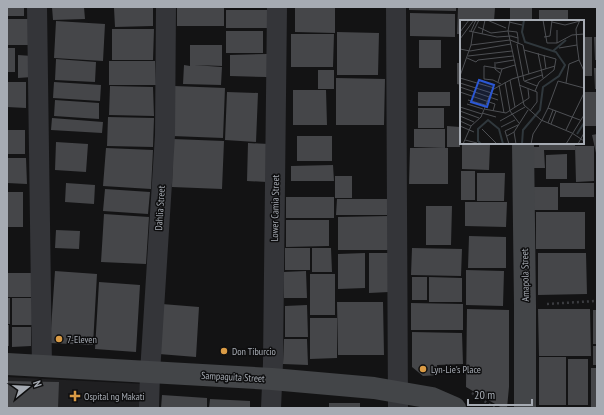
<svg xmlns="http://www.w3.org/2000/svg" width="604" height="415" viewBox="0 0 604 415" font-family="'PT Sans Narrow',sans-serif">
<style>
.built{fill:#1f1f21}
.building{fill:#454649}
.lines{fill:none;stroke-linecap:round;stroke-linejoin:round}
.path{stroke:#3b3c40;stroke-width:2.5;stroke-dasharray:2 3;stroke-linecap:butt}
.street{stroke:#343539;stroke-width:20}
.secondary{stroke:#434548;stroke-width:22}
.poi-dot{fill:#da9b45;stroke:#0e0e0f;stroke-width:1.5}
.labels{text-anchor:middle;dominant-baseline:central;stroke-width:3;stroke-linejoin:round;paint-order:stroke}
.street-label{font-size:10px;fill:#a6abb3;stroke:#0e0e0f}
.poi-label{font-size:10px;fill:#a6abb3;stroke:#0e0e0f;text-anchor:start}
.inset-river{fill:none;stroke:#30383d;stroke-width:2}
.inset-road{fill:none;stroke:#4e5054;stroke-width:1}
.view{fill:#2b57d4;fill-opacity:0.15;stroke:#2b57d4;stroke-width:2}
.inset-edge{fill:none;stroke:#a6abb3;stroke-width:2}
</style>
<rect width="100%" height="100%" fill="#131314"/>
<!-- built -->
<path class="built" d="M 7,377 L 144,384 L 143,408 L 7,408 Z"/>
<!-- building -->
<path class="building" d="M 7,7 L 24,7 L 24,16 L 7,16 Z
M 52,7 L 84,7 L 85,19 L 53,20 Z
M 177,7 L 224,7 L 224,26 L 177,26 Z
M 295,7 L 335,7 L 335,33 L 295,32 Z
M 409,7 L 456,7 L 456,11 L 409,10 Z
M 114,8 L 153,8 L 153,26 L 115,27 Z
M 458,8 L 495,8 L 494,21 L 461,21 L 461,34 L 457,34 Z
M 226,10 L 267,10 L 267,28 L 226,28 Z
M 539,10 L 568,10 L 568,21 L 539,21 Z
M 410,13 L 455,14 L 455,37 L 410,36 Z
M 7,19 L 29,19 L 29,45 L 7,45 Z
M 56,21 L 105,24 L 103,61 L 54,58 Z
M 112,29 L 154,29 L 153,60 L 112,60 Z
M 226,31 L 263,31 L 263,53 L 226,53 Z
M 337,32 L 379,33 L 378,75 L 337,75 Z
M 291,34 L 334,34 L 333,67 L 291,67 Z
M 583,37 L 592,37 L 592,76 L 583,76 Z
M 594,37 L 597,37 L 597,60 L 595,60 Z
M 459,38 L 461,38 L 461,61 L 459,61 Z
M 419,40 L 441,40 L 441,68 L 419,68 Z
M 190,45 L 222,45 L 222,66 L 194,65 L 222,67 L 221,85 L 183,84 L 184,65 L 190,66 Z
M 7,48 L 15,48 L 15,72 L 7,72 Z
M 267,54 L 267,77 L 230,76 L 230,55 Z
M 18,55 L 32,56 L 32,77 L 18,78 Z
M 56,59 L 96,62 L 95,82 L 55,80 Z
M 109,61 L 155,61 L 156,85 L 109,85 Z
M 457,63 L 461,63 L 461,85 L 457,84 Z
M 594,68 L 597,68 L 597,89 L 595,89 Z
M 318,70 L 334,70 L 334,89 L 318,89 Z
M 336,78 L 385,79 L 384,125 L 336,125 Z
M 7,82 L 26,82 L 26,108 L 7,107 Z
M 54,82 L 101,85 L 100,101 L 53,98 Z
M 110,86 L 153,87 L 154,116 L 109,115 Z
M 174,86 L 225,88 L 223,138 L 172,136 Z
M 293,90 L 326,90 L 327,125 L 293,125 Z
M 227,92 L 258,93 L 256,142 L 225,140 Z
M 418,92 L 450,92 L 450,106 L 418,106 Z
M 583,92 L 597,92 L 597,126 L 583,126 Z
M 55,100 L 99,103 L 99,119 L 54,116 Z
M 418,108 L 444,108 L 444,128 L 418,128 Z
M 108,117 L 154,118 L 153,147 L 107,146 Z
M 52,118 L 103,122 L 102,133 L 51,130 Z
M 447,126 L 460,127 L 460,147 L 447,147 Z
M 414,129 L 445,129 L 445,148 L 414,147 Z
M 7,130 L 25,130 L 25,154 L 7,154 Z
M 597,134 L 597,153 L 596,153 L 592,135 Z
M 297,136 L 332,136 L 332,161 L 297,161 Z
M 173,139 L 224,141 L 222,189 L 172,187 Z
M 56,142 L 88,144 L 86,172 L 55,170 Z
M 248,143 L 269,144 L 267,182 L 247,181 Z
M 539,143 L 575,143 L 575,150 L 544,150 L 545,168 L 530,168 L 530,147 L 539,147 Z
M 462,145 L 490,145 L 489,170 L 462,169 Z
M 575,146 L 594,146 L 594,181 L 576,182 Z
M 106,148 L 153,150 L 151,189 L 103,186 Z
M 410,148 L 448,148 L 448,184 L 409,184 Z
M 567,154 L 567,179 L 546,179 L 546,155 Z
M 7,158 L 26,158 L 27,184 L 7,183 Z
M 333,165 L 334,181 L 291,181 L 291,166 Z
M 461,171 L 475,171 L 475,200 L 461,200 Z
M 477,173 L 505,173 L 504,201 L 477,201 Z
M 335,176 L 352,176 L 352,198 L 335,198 Z
M 66,183 L 95,185 L 94,204 L 65,202 Z
M 560,183 L 594,183 L 594,197 L 560,197 Z
M 534,187 L 558,187 L 558,210 L 534,210 Z
M 105,189 L 150,192 L 148,214 L 103,211 Z
M 7,192 L 23,192 L 23,227 L 7,227 Z
M 286,197 L 334,197 L 334,218 L 286,218 Z
M 337,199 L 387,199 L 387,215 L 336,215 Z
M 465,202 L 507,202 L 506,227 L 465,226 Z
M 426,206 L 452,206 L 451,245 L 426,245 Z
M 536,212 L 585,212 L 585,249 L 536,249 Z
M 104,214 L 149,217 L 146,264 L 101,262 Z
M 389,216 L 389,250 L 338,250 L 338,217 Z
M 286,220 L 329,220 L 329,246 L 286,247 Z
M 56,230 L 80,231 L 79,249 L 55,248 Z
M 469,236 L 506,237 L 506,268 L 468,268 Z
M 285,248 L 310,248 L 310,270 L 285,270 Z
M 312,248 L 331,248 L 332,272 L 312,272 Z
M 412,248 L 462,249 L 461,276 L 411,275 Z
M 365,253 L 365,288 L 338,289 L 338,254 Z
M 369,253 L 388,253 L 389,292 L 369,293 Z
M 538,253 L 586,253 L 587,294 L 538,295 Z
M 466,270 L 504,271 L 503,306 L 466,305 Z
M 55,271 L 97,274 L 93,345 L 50,343 Z
M 306,271 L 307,298 L 284,298 L 283,272 Z
M 7,273 L 36,273 L 36,297 L 7,297 Z
M 310,274 L 335,274 L 335,315 L 310,315 Z
M 412,277 L 427,277 L 427,300 L 412,300 Z
M 429,277 L 462,278 L 462,302 L 429,302 Z
M 99,282 L 140,285 L 136,352 L 95,349 Z
M 7,298 L 10,298 L 10,324 L 7,324 Z
M 12,298 L 33,298 L 33,325 L 12,325 Z
M 337,302 L 383,302 L 384,355 L 338,355 Z
M 411,303 L 463,304 L 463,330 L 411,330 Z
M 162,304 L 199,307 L 196,357 L 159,354 Z
M 307,305 L 308,337 L 285,337 L 285,306 Z
M 467,309 L 509,310 L 509,387 L 507,408 L 502,408 L 466,387 Z
M 538,309 L 590,309 L 591,356 L 539,356 Z
M 593,310 L 597,310 L 597,344 L 593,344 Z
M 310,318 L 337,318 L 337,358 L 310,359 Z
M 7,325 L 9,325 L 9,346 L 7,346 Z
M 12,327 L 31,327 L 31,346 L 12,347 Z
M 412,332 L 462,333 L 463,364 L 437,365 L 438,375 L 423,376 L 412,367 Z
M 284,339 L 307,339 L 308,365 L 283,364 Z
M 593,346 L 597,346 L 597,365 L 593,365 Z
M 539,357 L 566,357 L 566,405 L 539,405 Z
M 568,359 L 588,359 L 588,405 L 568,405 Z
M 591,368 L 597,368 L 597,408 L 591,408 Z
M 7,381 L 59,382 L 58,408 L 7,408 Z
M 162,395 L 207,398 L 207,408 L 161,408 Z
M 210,399 L 250,401 L 250,408 L 209,408 Z
M 329,403 L 360,403 L 360,408 L 329,408 Z"/>
<g class="lines">
<!-- path -->
<path class="path" d="M 547,304 L 595,301
M 472,393 L 495,408"/>
<!-- street -->
<path class="street" d="M 37,7 L 42,367
M 396,7 L 398,408
M 149,408 L 150,373 L 165,135 L 166,7
M 271,408 L 273,363 L 277,7"/>
<!-- secondary -->
<path class="secondary" d="M 521,7 L 521,21
M 523,143 L 525,306 L 525,408
M 7,364 L 272,379 L 374,388 L 432,398 L 455,408"/>
</g>
<!-- markers -->
<g class="poi-dot">
<circle cx="59" cy="339" r="4"/>
<circle cx="224" cy="351" r="4"/>
<circle cx="423" cy="369" r="4"/>
<path d="M73 390h4v4h4v4h-4v4h-4v-4h-4v-4h4z"/>
</g>
<g class="labels">
<!-- street labels -->
<g class="street-label">
<text transform="translate(160 208) rotate(-86)">Dahlia Street</text>
<text transform="translate(275 208) rotate(-89)">Lower Camia Street</text>
<text transform="translate(525 275) rotate(-91)">Amapola Street</text>
<text transform="translate(233 377) rotate(3)">Sampaguita Street</text>
</g>
<!-- poi labels -->
<g class="poi-label">
<text x="67" y="339">7-Eleven</text>
<text x="232" y="351">Don Tiburcio</text>
<text x="431" y="369">Lyn-Lie's Place</text>
<text x="84" y="396">Ospital ng Makati</text>
</g>
</g>
<!-- overview -->
<g transform="translate(460 20)">
<rect width="124" height="124" fill="#131314"/>
<path class="inset-river" d="M 93,31 L 106,20M 117,114 L 124,103M 21,124 L 18,121 L 18,109 L 28,100 L 39,109 L 43,124M 62,124 L 63,110 L 80,90 L 83,67 L 99,56 L 105,45 L 96,32 L 65,22 L 62,12 L 64,0"/>
<path class="inset-road" d="M 27,0 L 46,8M 50,0 L 48,11 L 64,85 L 81,100 L 112,113M 83,0 L 87,23 L 97,23 L 112,15 L 124,14M 120,0 L 116,9 L 117,25 L 119,40 L 124,51M 49,2 L 62,5M 92,2 L 105,5 L 120,1M 18,7 L 31,13 L 48,11M 97,10 L 97,23M 9,11 L 37,17 L 51,16 L 58,18 L 58,24M 11,11 L 16,0M 48,11 L 57,12 L 58,18M 0,12 L 9,0M 13,12 L 19,0M 22,14 L 25,0M 84,17 L 90,16 L 92,0M 0,19 L 14,0M 57,24 L 64,61 L 77,66M 11,25 L 50,20 L 63,25 L 69,54M 99,28 L 117,25M 0,29 L 10,31 L 51,24M 64,30 L 96,39 L 94,50 L 79,62 L 75,71M 78,33 L 83,58M 84,35 L 86,49M 8,36 L 52,31M 7,38 L 16,42 L 18,40 L 53,36M 35,42 L 35,49 L 40,53M 36,43 L 54,40M 24,46 L 24,59 L 33,60 L 41,64M 24,46 L 42,49M 42,49 L 55,45M 0,56 L 11,25 L 13,12M 0,58 L 34,68M 50,60 L 55,87M 65,61 L 82,55M 38,62 L 42,49M 45,62 L 50,91 L 59,103M 0,63 L 38,75M 106,63 L 109,44 L 119,40M 39,65 L 44,93M 59,65 L 77,72 L 77,82 L 70,91M 0,67 L 38,80M 0,72 L 35,84 L 33,91M 8,80 L 25,85M 7,84 L 23,89M 0,87 L 22,94M 88,88 L 98,61 L 124,68M 24,89 L 46,93 L 69,78 L 68,69M 0,91 L 19,98M 22,93 L 36,97M 0,96 L 14,102M 82,100 L 88,88 L 120,100M 0,101 L 11,106M 40,101 L 65,87M 88,103 L 93,90M 91,104 L 96,91M 0,106 L 14,112M 41,107 L 55,100M 22,109 L 37,124M 106,110 L 124,73M 54,112 L 56,124M 112,113 L 124,121M 47,116 L 54,112 L 68,90M 5,120 L 17,123M 3,124 L 11,106 L 21,97 L 32,70 L 52,59 L 95,46M 49,124 L 45,111 L 58,105M 71,124 L 73,114 L 82,100M 106,124 L 124,95M 118,124 L 124,113"/>
<path class="view" d="M 19,60 L 34,65 L 27,87 L 11,82 Z"/>
<rect width="124" height="124" class="inset-edge"/>
</g>
<!-- border -->
<rect width="604" height="415" fill="none" stroke="#a6abb3" stroke-width="16"/>
<!-- north arrow -->
<g transform="translate(28 387) rotate(72)" stroke="#0e0e0f" stroke-width="3" paint-order="stroke">
<path d="M0-3L7 15L0 10L-7 15Z" fill="#a6abb3"/>
<text y="-6" font-size="11" font-weight="bold" text-anchor="middle" fill="#a6abb3">N</text>
</g>
<!-- scale -->
<path d="M468 399v6h64v-6" fill="none" stroke="#a6abb3" stroke-width="2"/>
<text x="474" y="399" font-size="12" fill="#a6abb3" stroke="#0e0e0f" stroke-width="3" paint-order="stroke">20 m</text>
</svg>
